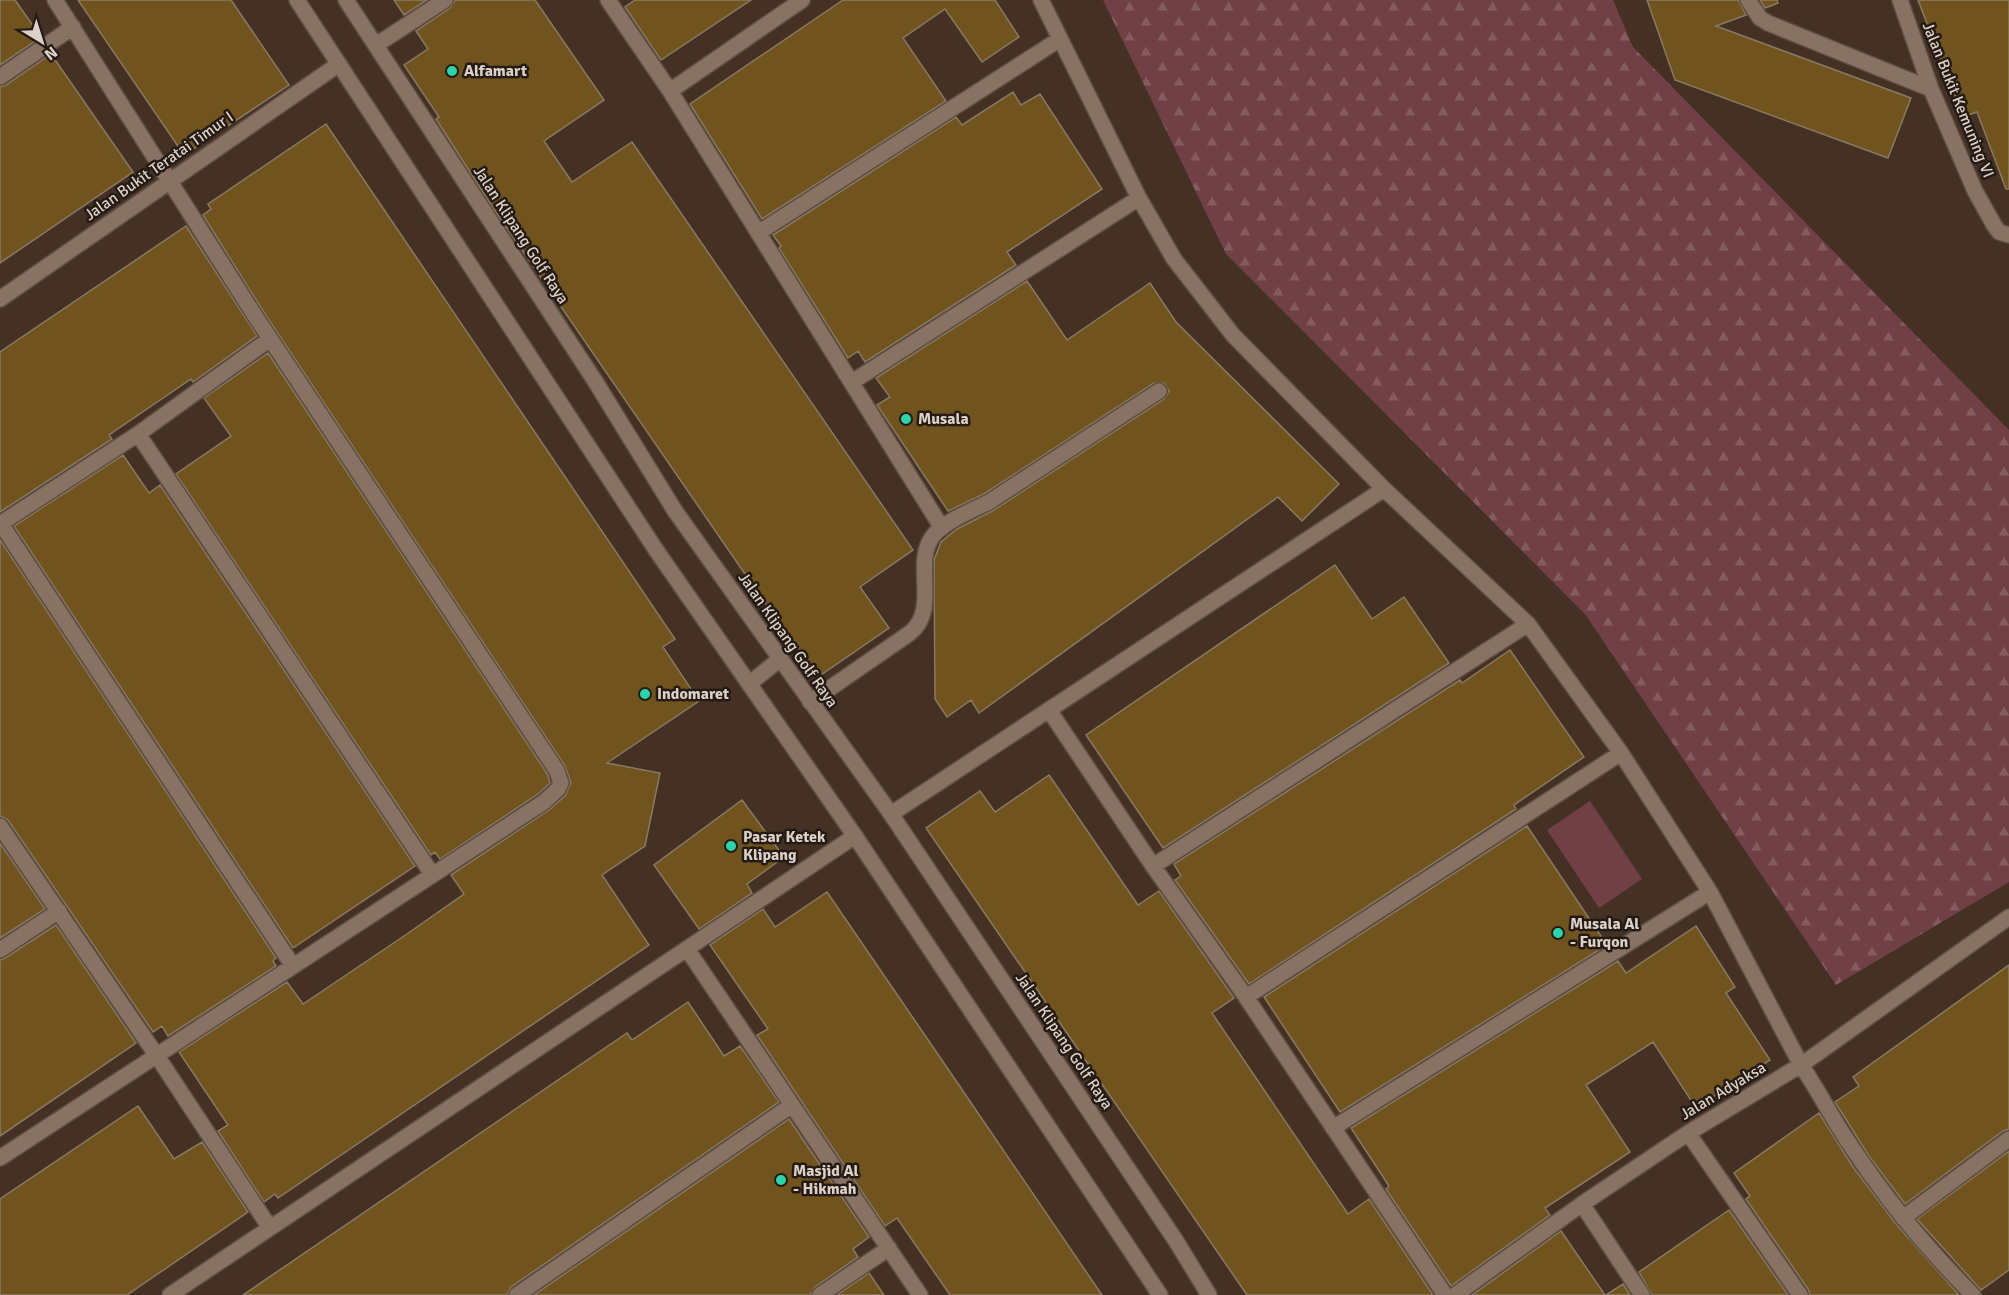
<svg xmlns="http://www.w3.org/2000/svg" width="2009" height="1295" viewBox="0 0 2009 1295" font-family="Signika,sans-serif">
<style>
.forest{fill:url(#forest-firs)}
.park{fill:#704046}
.building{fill:#71541d;stroke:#877a64;stroke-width:1.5}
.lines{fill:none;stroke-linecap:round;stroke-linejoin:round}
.minor-casing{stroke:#5f5044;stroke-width:18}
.secondary-casing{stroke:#5f5044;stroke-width:18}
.minor{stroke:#887263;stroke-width:15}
.secondary{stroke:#887263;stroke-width:15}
.poi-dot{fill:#28d5ad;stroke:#241b15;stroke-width:2}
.labels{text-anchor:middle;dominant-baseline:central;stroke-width:5;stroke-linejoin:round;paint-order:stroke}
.poi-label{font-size:16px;font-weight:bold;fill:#dcd0c8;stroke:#241b15;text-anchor:start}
.street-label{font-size:16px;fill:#dcd0c8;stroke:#241b15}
</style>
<defs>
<pattern id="forest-firs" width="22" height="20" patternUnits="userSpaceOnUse" patternTransform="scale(1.5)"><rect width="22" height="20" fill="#704046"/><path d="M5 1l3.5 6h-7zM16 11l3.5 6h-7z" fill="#845b5f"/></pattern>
</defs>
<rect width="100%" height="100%" fill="#443124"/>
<!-- forest -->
<path class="forest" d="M 1103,0 L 1613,0 L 1633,47 L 2009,430 L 2009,882 L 1836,985 L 1585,614 L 1226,254 Z"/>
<!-- park -->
<path class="park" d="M 1590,801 L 1642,879 L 1599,908 L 1547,830 Z"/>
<!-- building -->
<path class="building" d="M 0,0 L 15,0 L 41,37 L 0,65 Z
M 78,0 L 231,0 L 289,85 L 184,155 Z
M 394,0 L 427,0 L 404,15 Z
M 455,0 L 535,0 L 604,100 L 544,141 L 572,182 L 632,142 L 913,550 L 860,587 L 889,628 L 818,677 L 779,621 L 778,622 L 491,205 L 436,119 L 439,117 L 404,65 L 428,49 L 416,31 L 450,8 Z
M 635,0 L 751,0 L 661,60 L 625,7 Z
M 843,0 L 995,0 L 1019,37 L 982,62 L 945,9 L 903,38 L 946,101 L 762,219 L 690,104 Z
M 1647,0 L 1738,0 L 1746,15 L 1716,26 L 1911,98 L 1888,158 L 1675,80 Z
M 1760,0 L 1777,0 L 1778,3 L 1765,8 Z
M 1918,0 L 2009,0 L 2009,189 L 2006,189 L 1977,112 L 1963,117 Z
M 51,54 L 133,172 L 0,263 L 0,87 L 6,85 Z
M 1013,92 L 1021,105 L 1040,94 L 1102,189 L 1007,252 L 1016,265 L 865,362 L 858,351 L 848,358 L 779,248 L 781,246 L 773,235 L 956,117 L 962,125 Z
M 326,124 L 675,639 L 663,647 L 699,701 L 607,763 L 660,773 L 645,846 L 602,875 L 649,945 L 278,1198 L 275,1194 L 264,1202 L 218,1131 L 228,1125 L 179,1052 L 287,982 L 303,1004 L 404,936 L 464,894 L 451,875 L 549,810 L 565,796 L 571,783 L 565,766 L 265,314 L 203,215 L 211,209 L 208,204 Z
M 186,226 L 257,336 L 193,382 L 191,379 L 109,435 L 112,439 L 0,512 L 0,352 Z
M 1027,281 L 1067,340 L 1150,283 L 1176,322 L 1339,484 L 1302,521 L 1278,497 L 979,713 L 971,700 L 947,717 L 935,699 L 934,560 L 941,542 L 957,529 L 994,510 L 1164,399 L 1169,391 L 1164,383 L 1154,383 L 984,494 L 948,511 L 877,405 L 890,397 L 876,378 Z
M 268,353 L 548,775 L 550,783 L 538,794 L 440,859 L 435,852 L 431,855 L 176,474 L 231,436 L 204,398 Z
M 123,455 L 149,493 L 160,485 L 415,866 L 293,948 L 14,526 Z
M 0,540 L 276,958 L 273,961 L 276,966 L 168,1036 L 162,1026 L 153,1032 L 8,820 L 0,816 Z
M 1335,565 L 1372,619 L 1404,597 L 1449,663 L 1163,848 L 1086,735 Z
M 1510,650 L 1584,757 L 1514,805 L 1516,809 L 1249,984 L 1175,880 L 1181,876 L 1174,864 L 1460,680 L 1462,683 Z
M 1049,775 L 1138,905 L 1159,891 L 1234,998 L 1212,1013 L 1348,1214 L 1369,1199 L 1433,1295 L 1247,1295 L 926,828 L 980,791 L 995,812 Z
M 742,800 L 784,857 L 747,884 L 752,893 L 699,929 L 654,865 Z
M 1527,826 L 1607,945 L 1340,1112 L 1264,997 Z
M 0,843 L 45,909 L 0,938 Z
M 827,892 L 948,1069 L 1102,1295 L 950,1295 L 897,1218 L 885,1226 L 757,1035 L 768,1029 L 710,945 L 763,909 L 775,927 Z
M 56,925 L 136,1043 L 0,1136 L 0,960 L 5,958 Z
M 1696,926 L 1735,987 L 1726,993 L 1770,1060 L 1696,1108 L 1653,1042 L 1586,1085 L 1630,1152 L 1545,1208 L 1550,1215 L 1451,1286 L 1386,1189 L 1389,1186 L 1351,1128 L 1618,961 L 1626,973 Z
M 2009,965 L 2009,1129 L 2003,1131 L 1905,1204 L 1869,1156 L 1835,1102 L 1859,1086 L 1853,1077 Z
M 688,1002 L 724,1056 L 740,1046 L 779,1102 L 511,1287 L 507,1295 L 243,1295 L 627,1033 L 632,1040 Z
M 138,1106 L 174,1159 L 202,1142 L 248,1212 L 127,1295 L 0,1295 L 0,1199 Z
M 1819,1113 L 1853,1167 L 1896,1224 L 1959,1295 L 1810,1295 L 1808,1289 L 1746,1199 L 1750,1196 L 1734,1173 Z
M 789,1119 L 869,1237 L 853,1249 L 858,1257 L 815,1287 L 810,1295 L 534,1295 Z
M 2009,1151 L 2009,1270 L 1981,1290 L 1917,1219 Z
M 1729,1210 L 1788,1295 L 1652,1295 L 1639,1272 Z
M 1561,1231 L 1605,1295 L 1472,1295 Z
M 869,1273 L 884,1295 L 837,1295 Z
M 1623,1284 L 1630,1295 L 1606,1295 Z"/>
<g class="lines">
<defs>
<path id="minor" d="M 608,0 L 670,91 L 942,528
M 1041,0 L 1139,198 L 1174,259 L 1233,335 L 1384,489 L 1528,624 L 1621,753 L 1710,892 L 1801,1065 C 1818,1090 1831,1116 1847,1140 C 1884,1197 1926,1248 1973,1295
M 1748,0 L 1760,18 L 1768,23 L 1931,89
M 1900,0 L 1931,89 L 1975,191 L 1994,225 L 1999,232 L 2009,235
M 376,45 L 445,0
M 0,77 L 73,27
M 670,91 L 802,0
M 758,233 L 1060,39
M 0,299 L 339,64
M 852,382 L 1139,198
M 138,434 L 432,874
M 0,524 L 138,434 L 270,339
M 1,524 L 293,966
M 810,702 L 910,633 C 940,609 912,563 933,536 C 943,522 973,510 989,502 L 1159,391
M 1049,710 L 1153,866 L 1246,997 L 1445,1295
M 891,814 L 1384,489
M 0,826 L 157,1056 L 270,1228
M 1153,866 L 1528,624
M 687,949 L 920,1295
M 0,950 L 59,911
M 1246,997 L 1621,753
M 1333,1128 L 1710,892
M 1688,1133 L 1800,1295
M 0,1158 L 544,802 L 558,789 L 561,783 L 557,771 L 257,319 L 55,0
M 1582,1204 L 1642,1295
M 1903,1218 L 2009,1139
M 170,1295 L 855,836
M 517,1295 L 792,1105
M 820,1295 L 889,1248
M 1455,1295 L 1582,1204 L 1688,1133 L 1801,1065 L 2009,917"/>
<path id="secondary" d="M 297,0 L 656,550 L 855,836 L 1160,1295
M 346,0 L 595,381 L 675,511 L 891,814 L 1176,1241 L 1209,1295
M 749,684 L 780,659"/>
</defs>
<!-- minor casing -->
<use href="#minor" class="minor-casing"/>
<!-- secondary casing -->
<use href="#secondary" class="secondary-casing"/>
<!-- minor -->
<use href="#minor" class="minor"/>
<!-- secondary -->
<use href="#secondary" class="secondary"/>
</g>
<!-- markers -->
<g class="poi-dot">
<circle cx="452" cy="71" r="6"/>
<circle cx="906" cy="419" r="6"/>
<circle cx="645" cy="694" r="6"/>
<circle cx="731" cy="846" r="6"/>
<circle cx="1558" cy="933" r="6"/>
<circle cx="781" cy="1180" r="6"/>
</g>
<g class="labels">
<!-- poi labels -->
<g class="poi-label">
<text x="464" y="71">Alfamart</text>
<text x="918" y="419">Musala</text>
<text x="657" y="694">Indomaret</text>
<text x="743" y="837">Pasar Ketek<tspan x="743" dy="18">Klipang</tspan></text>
<text x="1570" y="924">Musala Al<tspan x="1570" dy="18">- Furqon</tspan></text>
<text x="793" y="1171">Masjid Al<tspan x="793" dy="18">- Hikmah</tspan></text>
</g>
<!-- street labels -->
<g class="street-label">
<text transform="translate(1958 100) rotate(68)">Jalan Bukit Kemuning VI</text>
<text transform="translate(159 166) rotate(-35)">Jalan Bukit Teratai Timur I</text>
<text transform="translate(521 235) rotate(57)">Jalan Klipang Golf Raya</text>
<text transform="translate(788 640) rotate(55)">Jalan Klipang Golf Raya</text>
<text transform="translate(1064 1041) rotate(56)">Jalan Klipang Golf Raya</text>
<text transform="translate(1723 1091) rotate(-31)">Jalan Adyaksa</text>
</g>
</g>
<!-- north arrow -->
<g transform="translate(42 42) rotate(142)" stroke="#241b15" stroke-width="4.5" paint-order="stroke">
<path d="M0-4.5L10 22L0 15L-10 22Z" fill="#dcd0c8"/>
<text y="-9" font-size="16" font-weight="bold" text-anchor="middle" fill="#dcd0c8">N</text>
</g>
</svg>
